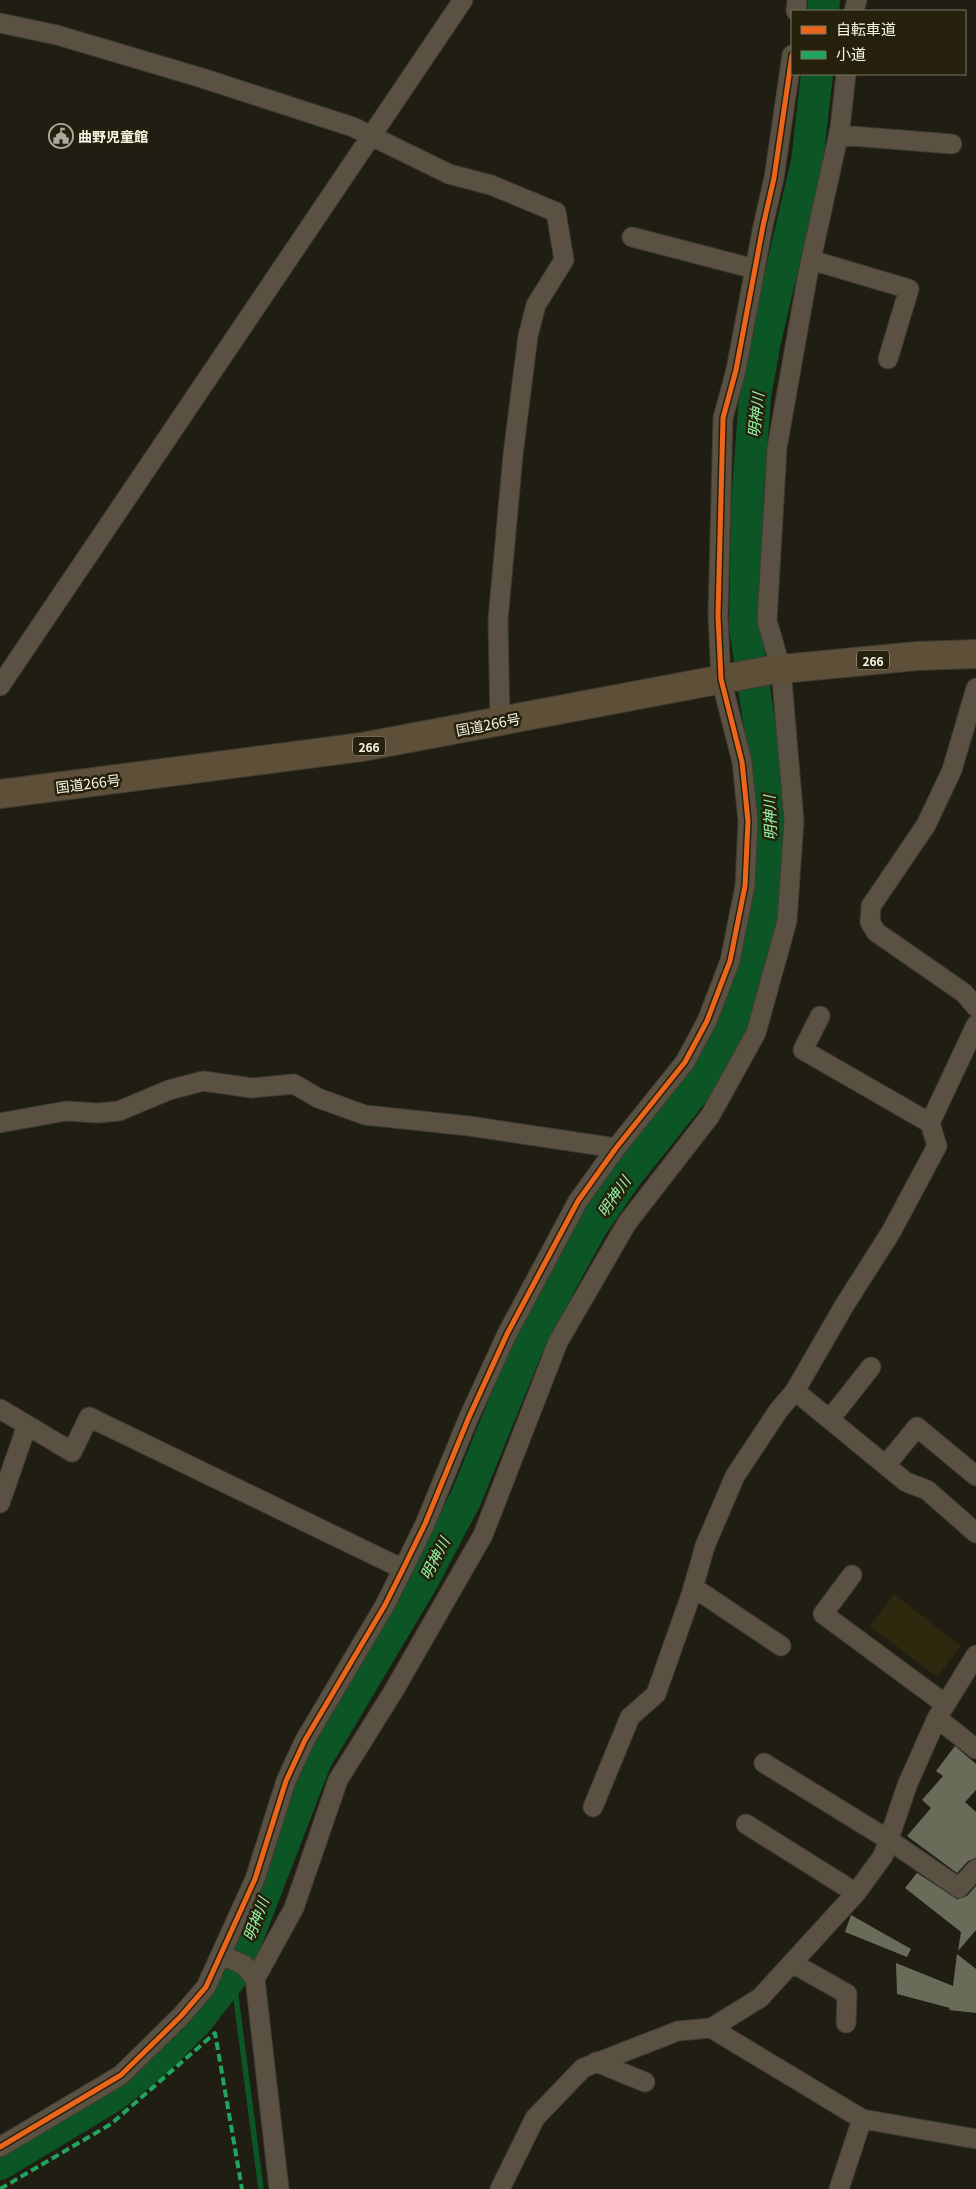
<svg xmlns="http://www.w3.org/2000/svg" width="976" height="2189" viewBox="0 0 976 2189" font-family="Georgia,'Noto Sans JP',serif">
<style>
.built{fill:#2d280e}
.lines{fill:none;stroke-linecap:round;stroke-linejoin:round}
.stream{stroke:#0c5625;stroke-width:5.5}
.river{stroke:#0c5625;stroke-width:32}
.building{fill:#696c58}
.minor-casing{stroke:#3d3b32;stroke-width:21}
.highway-casing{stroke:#3d3b32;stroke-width:30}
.minor{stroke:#5b5142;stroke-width:19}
.highway{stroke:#5e4f38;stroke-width:28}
.quiet{stroke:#20a55d;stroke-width:4;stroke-dasharray:8 4;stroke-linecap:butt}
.cycleway-casing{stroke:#26210d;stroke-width:8}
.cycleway{stroke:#eb651d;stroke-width:5}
.labels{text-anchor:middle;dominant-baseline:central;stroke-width:5;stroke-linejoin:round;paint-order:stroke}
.shield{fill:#26210d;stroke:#b8b5a6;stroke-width:1}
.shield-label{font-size:12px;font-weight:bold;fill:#f7f5e8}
.poi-label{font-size:14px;font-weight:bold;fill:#f7f5e8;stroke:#26210d;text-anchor:start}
.street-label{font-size:14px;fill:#f7f5e8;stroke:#26210d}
.water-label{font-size:15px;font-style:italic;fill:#95f6a8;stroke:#26210d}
</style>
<rect width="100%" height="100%" fill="#201e13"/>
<!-- built -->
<path class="built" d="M 894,1594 L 961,1646 L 937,1677 L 870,1626 Z"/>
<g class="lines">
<!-- stream -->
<path class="stream" d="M 233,1975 L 261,2189"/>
<!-- river -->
<path class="river" d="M 823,11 L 824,0
M 0,2164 L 113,2096 L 157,2061 L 197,2021 L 233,1975 L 316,1760 L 423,1580 L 466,1498 L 526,1350 L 564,1277 L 592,1226 L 627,1175 L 695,1090 L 715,1059 L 732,1023 L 758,936 L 766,892 L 770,843 L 767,775 L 745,627 L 747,505 L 755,396 L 765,341 L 807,162 L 817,74"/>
</g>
<!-- building -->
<path class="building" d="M 955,1746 L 976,1764 L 976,1790 L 965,1802 L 976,1812 L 976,1858 L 968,1861 L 957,1873 L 907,1836 L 931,1808 L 922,1800 L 943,1776 L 936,1771 Z
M 917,1873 L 957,1899 L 967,1896 L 976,1886 L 976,1930 L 958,1951 L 961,1932 L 905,1888 Z
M 851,1915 L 911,1949 L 907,1957 L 845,1932 Z
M 957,1954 L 976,1969 L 976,2013 L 949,2010 L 950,2008 L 897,1994 L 896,1963 L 953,1986 Z"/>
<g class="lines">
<defs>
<path id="minor" d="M 796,11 L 797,0
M 854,11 L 857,0
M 0,23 L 57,35 L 202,78 L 353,127 L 449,174 L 491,185 L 556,212 L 564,260 L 536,305 L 528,336 L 513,455 L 498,620 L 500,722
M 839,135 L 952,144
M 632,237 L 755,269
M 811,260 L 909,289 L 888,359
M 0,686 L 463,0
M 976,688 L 952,770 L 926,825 L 871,906 L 870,922 L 876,932 L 964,993 L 976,1007
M 0,1123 L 66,1111 L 98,1113 L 119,1111 L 169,1090 L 203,1081 L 252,1088 L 294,1084 L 318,1098 L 365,1115 L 469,1126 L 616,1148
M 930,1123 L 976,1025
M 795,1391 L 844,1306 L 891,1232 L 937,1146 L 930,1123 L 803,1050 L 820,1016
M 0,1409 L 72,1452 L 89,1417 L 403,1569
M 830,1419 L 871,1367
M 886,1465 L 917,1427 L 976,1476
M 0,1503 L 27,1425
M 852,1575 L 823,1614 L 945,1704
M 693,1587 L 781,1646
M 937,1718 L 976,1749
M 764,1763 L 889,1840 L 959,1888 L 976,1869
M 593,1807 L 630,1717 L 656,1694 L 692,1592 L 705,1546 L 735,1476 L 778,1411 L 795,1391 L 906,1482 L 927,1490 L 976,1533
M 746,1824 L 856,1893
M 222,1955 L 244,1965 L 255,1979 L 279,2189
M 794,1964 L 847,1994 L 846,2023
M 255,1979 L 294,1908 L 338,1780 L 393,1692 L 483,1535 L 558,1342 L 627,1223 L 710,1116 L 756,1033 L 787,921 L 794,821 L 781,669 L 767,621 L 777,448 L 808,273 L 840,128 L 846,74
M 711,2028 L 760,1998 L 856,1893 L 883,1856 L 908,1783 L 937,1718 L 976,1655
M 596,2062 L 645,2082
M 0,2147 L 121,2075 L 181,2016 L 206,1987 L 255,1879 L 286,1781 L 305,1740 L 385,1605 L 403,1569 L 425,1524 L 469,1417 L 507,1334 L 578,1201 L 616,1148 L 685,1062 L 707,1021 L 730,961 L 745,886 L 748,821 L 742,762 L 721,679 L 718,616 L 723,418 L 736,370 L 763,226 L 774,178 L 792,55
M 500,2189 L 535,2118 L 583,2068 L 678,2031 L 711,2028 L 862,2119 L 976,2139
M 839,2189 L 862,2119"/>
<path id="highway" d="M 0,794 L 362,747 L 771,670 L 917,656 L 976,654"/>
</defs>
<!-- minor casing -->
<use href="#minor" class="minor-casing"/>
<!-- highway casing -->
<use href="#highway" class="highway-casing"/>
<!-- minor -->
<use href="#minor" class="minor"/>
<!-- highway -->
<use href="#highway" class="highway"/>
<!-- quiet -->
<path class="quiet" d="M 0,2189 L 111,2124 L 215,2033 L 242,2189"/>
<defs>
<path id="cycleway" d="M 0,2147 L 121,2075 L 181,2016 L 206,1987 L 255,1879 L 286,1781 L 305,1740 L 385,1605 L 403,1569 L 425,1524 L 469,1417 L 507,1334 L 578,1201 L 616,1148 L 685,1062 L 707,1021 L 730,961 L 745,886 L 748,821 L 742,762 L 721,679 L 718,616 L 723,418 L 736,370 L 763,226 L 774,178 L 792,55"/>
</defs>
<!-- cycleway casing -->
<use href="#cycleway" class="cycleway-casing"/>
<!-- cycleway -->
<use href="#cycleway" class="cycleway"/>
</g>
<!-- icons -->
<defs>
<symbol id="civic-ring" viewBox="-11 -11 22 22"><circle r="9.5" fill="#26210d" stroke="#acaa9d" stroke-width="1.5"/><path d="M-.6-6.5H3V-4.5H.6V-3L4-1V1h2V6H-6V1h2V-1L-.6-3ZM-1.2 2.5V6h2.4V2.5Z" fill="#acaa9d"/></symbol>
</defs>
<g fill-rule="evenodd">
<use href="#civic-ring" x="47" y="122" width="28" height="28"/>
</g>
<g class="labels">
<!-- shield labels -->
<g class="shield">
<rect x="857" y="650.5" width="32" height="19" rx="4"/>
<rect x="353" y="736.5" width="32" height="19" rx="4"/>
</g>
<g class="shield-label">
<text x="873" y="660">266</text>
<text x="369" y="746">266</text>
</g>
<!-- poi labels -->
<g class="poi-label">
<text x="78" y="136">曲野児童館</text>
</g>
<!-- street labels -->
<g class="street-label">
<text transform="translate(488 724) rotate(-11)">国道266号</text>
<text transform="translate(88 783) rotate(-7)">国道266号</text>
</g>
<!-- water labels -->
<g class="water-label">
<text transform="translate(755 415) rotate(-84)">明神川</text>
<text transform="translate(769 818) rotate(-92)">明神川</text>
<text transform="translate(613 1196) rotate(-55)">明神川</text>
<text transform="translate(434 1558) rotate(-62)">明神川</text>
<text transform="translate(255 1919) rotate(-69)">明神川</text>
</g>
</g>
<!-- legend -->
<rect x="791" y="10" width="175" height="65" fill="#26210d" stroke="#7a7665"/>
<rect x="801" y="26" width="25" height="8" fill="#eb651d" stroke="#7a7665"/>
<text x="836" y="35" font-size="15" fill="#f7f5e8">自転車道</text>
<rect x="801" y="51" width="25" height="8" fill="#20a55d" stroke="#7a7665"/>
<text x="836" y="60" font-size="15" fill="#f7f5e8">小道</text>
</svg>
